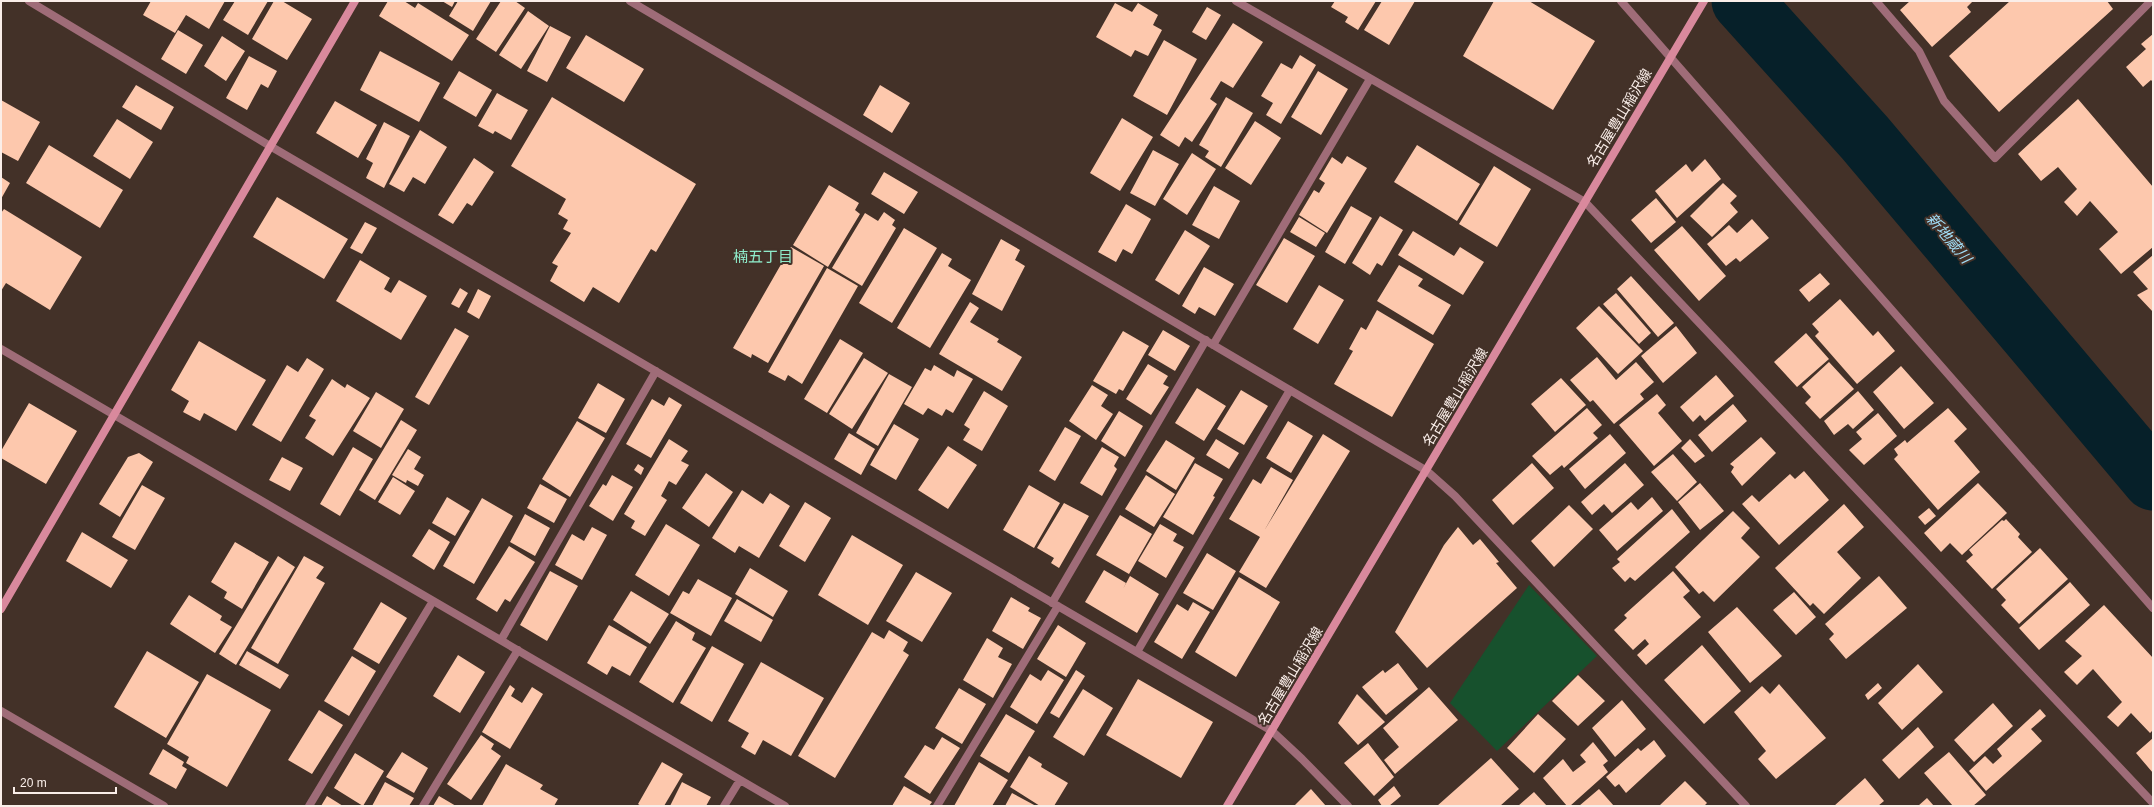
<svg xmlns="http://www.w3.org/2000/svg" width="2154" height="807" viewBox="0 0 2154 807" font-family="Helvetica,'Noto Sans JP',sans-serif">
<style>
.green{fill:#17512d}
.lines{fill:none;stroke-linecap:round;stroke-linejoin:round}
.river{stroke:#062029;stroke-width:61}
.building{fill:#fdc8ad}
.street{stroke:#9f6c78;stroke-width:8}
.secondary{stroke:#d9899d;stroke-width:8}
.labels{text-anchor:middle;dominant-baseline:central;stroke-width:4;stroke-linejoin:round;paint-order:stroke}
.street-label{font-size:14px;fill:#faeee9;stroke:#433128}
.water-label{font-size:15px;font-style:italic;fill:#a0ddf6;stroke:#433128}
.neighbourhood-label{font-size:15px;fill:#8febca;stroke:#433128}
</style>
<rect width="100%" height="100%" fill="#433128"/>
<!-- green -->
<path class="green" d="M 1529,585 L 1597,656 L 1497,751 L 1450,703 Z"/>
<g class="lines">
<!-- river -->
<path class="river" d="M 1742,1 L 1865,138 L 2153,480"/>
</g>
<!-- building -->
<path class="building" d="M 151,1 L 225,1 L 209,29 L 186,15 L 175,33 L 143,15 Z
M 235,1 L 268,1 L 248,35 L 223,20 Z
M 274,1 L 282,1 L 312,19 L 287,60 L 252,39 Z
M 388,1 L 404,1 L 415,8 L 418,3 L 469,35 L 452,61 L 379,16 Z
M 442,1 L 455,1 L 452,7 Z
M 458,1 L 491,1 L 473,31 L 449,16 Z
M 501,1 L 515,1 L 525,8 L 496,52 L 476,39 Z
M 1335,1 L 1376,1 L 1358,30 L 1345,22 L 1348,17 L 1331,7 Z
M 1382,1 L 1415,1 L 1389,45 L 1364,30 Z
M 1494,1 L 1529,1 L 1595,41 L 1553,110 L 1463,56 Z
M 1910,1 L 1973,1 L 1967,7 L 1971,12 L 1932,47 L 1900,10 Z
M 2010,1 L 2107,1 L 2113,9 L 1999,112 L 1949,56 Z
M 1115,3 L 1132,12 L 1138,3 L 1158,15 L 1153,25 L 1162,30 L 1148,56 L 1135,50 L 1131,57 L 1096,37 Z
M 1207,7 L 1221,15 L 1206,40 L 1192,32 Z
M 528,11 L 549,26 L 521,69 L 499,55 Z
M 1233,23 L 1263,42 L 1233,88 L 1221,81 L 1210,99 L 1217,104 L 1192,142 L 1185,137 L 1179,147 L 1160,135 Z
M 550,26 L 571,37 L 547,82 L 527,71 Z
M 178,30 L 203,45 L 186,74 L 161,59 Z
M 2153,34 L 2153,82 L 2151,80 L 2143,87 L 2126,67 L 2146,49 L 2141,44 Z
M 586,35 L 644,69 L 624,102 L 566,68 Z
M 222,36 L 245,51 L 226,81 L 204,66 Z
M 1164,40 L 1197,59 L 1167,115 L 1133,96 Z
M 380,51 L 440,83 L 419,122 L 360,90 Z
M 1300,55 L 1316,65 L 1281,124 L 1266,115 L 1273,103 L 1261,96 L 1281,63 L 1292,69 Z
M 249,56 L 277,71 L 268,88 L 261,84 L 247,110 L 226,98 Z
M 459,71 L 492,90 L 476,117 L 443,98 Z
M 1318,71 L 1348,89 L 1321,135 L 1291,117 Z
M 136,85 L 174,107 L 161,130 L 122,107 Z
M 880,85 L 910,103 L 892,133 L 863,115 Z
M 497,93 L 528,110 L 511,140 L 495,131 L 493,134 L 478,126 Z
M 552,97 L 696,184 L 656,252 L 651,249 L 619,303 L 593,287 L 584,302 L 550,281 L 558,266 L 552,263 L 571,233 L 563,229 L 568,220 L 558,214 L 566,199 L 511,166 Z
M 1226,97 L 1253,113 L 1221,167 L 1205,157 L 1209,151 L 1199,145 Z
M 2078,99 L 2153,187 L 2153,247 L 2121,274 L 2099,249 L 2118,232 L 2090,201 L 2077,216 L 2064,202 L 2077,189 L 2058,167 L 2041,181 L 2018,154 Z
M 1,100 L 40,122 L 18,161 L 1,152 Z
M 335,101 L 377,125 L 358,158 L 316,133 Z
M 1122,118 L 1153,137 L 1120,191 L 1090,173 Z
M 117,119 L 153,142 L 130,179 L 93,156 Z
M 1255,121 L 1281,138 L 1251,185 L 1225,168 Z
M 384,122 L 410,136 L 384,188 L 366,178 L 373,163 L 366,159 Z
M 420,130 L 447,147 L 425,184 L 413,177 L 404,192 L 389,184 Z
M 49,145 L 123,190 L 100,228 L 26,183 Z
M 1417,145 L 1480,184 L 1457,221 L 1394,182 Z
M 1153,150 L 1179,164 L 1155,206 L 1130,193 Z
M 1192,153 L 1216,169 L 1187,215 L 1163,199 Z
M 1347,156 L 1367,168 L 1327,233 L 1299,215 L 1314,190 L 1319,193 L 1325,183 L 1319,179 L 1332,157 L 1342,164 Z
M 474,158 L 494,172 L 472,206 L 467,203 L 453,224 L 438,215 Z
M 1705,159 L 1721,179 L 1677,218 L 1655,191 L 1686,164 L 1692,172 Z
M 1494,166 L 1531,189 L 1497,247 L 1459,224 Z
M 884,172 L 918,192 L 904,214 L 871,194 Z
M 1,177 L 10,183 L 1,199 Z
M 1723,183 L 1737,196 L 1730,203 L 1738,212 L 1712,237 L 1690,216 Z
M 829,185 L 859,203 L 855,210 L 860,214 L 828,267 L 793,245 Z
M 1214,186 L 1240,201 L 1219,239 L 1192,225 Z
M 277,197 L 348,239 L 324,279 L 253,237 Z
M 1656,198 L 1676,222 L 1651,243 L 1631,220 Z
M 1126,204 L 1151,219 L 1132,254 L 1123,249 L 1116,262 L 1098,252 Z
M 1351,206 L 1372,218 L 1345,264 L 1325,252 Z
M 4,209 L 82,257 L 50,310 L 6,283 L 1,291 L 1,213 Z
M 884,212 L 895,220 L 892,225 L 896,228 L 862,286 L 832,268 L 865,213 L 878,221 Z
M 1380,216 L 1403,230 L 1382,266 L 1377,263 L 1370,275 L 1352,263 Z
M 1299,217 L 1325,233 L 1316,247 L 1290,232 Z
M 1752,219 L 1769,238 L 1740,262 L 1736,258 L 1726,266 L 1707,244 L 1729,225 L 1737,233 Z
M 365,222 L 377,228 L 362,254 L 350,248 Z
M 1682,226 L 1726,276 L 1699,301 L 1654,250 Z
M 904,228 L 937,248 L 892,323 L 859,303 Z
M 1185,230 L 1210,246 L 1179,295 L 1155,280 Z
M 1413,231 L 1454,256 L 1460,247 L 1484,262 L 1463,295 L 1398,255 Z
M 1284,238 L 1315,256 L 1287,303 L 1256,285 Z
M 1001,239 L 1020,250 L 1015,260 L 1025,266 L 1002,311 L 972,294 Z
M 791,247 L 824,266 L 768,363 L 752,354 L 751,358 L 733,348 Z
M 942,253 L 952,259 L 948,266 L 971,280 L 930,348 L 897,328 Z
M 2153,255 L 2153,312 L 2137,295 L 2148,289 L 2133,272 Z
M 360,260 L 390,278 L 384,289 L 391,293 L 399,280 L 427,296 L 401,340 L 336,301 Z
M 1399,265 L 1423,279 L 1418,286 L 1451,305 L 1433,335 L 1377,301 Z
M 1204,267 L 1234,284 L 1215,316 L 1199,307 L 1195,314 L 1182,306 Z
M 827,268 L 858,286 L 802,384 L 788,375 L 785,381 L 768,372 Z
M 1820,273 L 1830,284 L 1809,302 L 1799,290 Z
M 1631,276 L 1674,323 L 1658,337 L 1617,289 Z
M 1319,285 L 1344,300 L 1318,344 L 1293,329 Z
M 460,288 L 468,293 L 459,308 L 451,304 Z
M 478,289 L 491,296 L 479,319 L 467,312 Z
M 1616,293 L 1651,333 L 1639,344 L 1603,304 Z
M 1840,299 L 1873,336 L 1878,331 L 1895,351 L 1857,384 L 1815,336 L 1819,332 L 1812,324 Z
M 970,302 L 979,308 L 970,322 L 999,339 L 997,342 L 1022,357 L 1002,391 L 939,354 Z
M 1599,306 L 1643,351 L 1618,374 L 1576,328 Z
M 1377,310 L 1434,344 L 1392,417 L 1334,384 L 1353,351 L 1349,349 L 1361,327 L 1366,330 Z
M 1676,326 L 1697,353 L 1663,383 L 1641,356 Z
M 455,328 L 469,336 L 429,405 L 415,397 Z
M 1163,330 L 1190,346 L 1175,371 L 1148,355 Z
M 1123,331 L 1149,346 L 1123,391 L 1119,389 L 1116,394 L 1093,381 Z
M 1806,333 L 1829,359 L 1797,387 L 1774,362 Z
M 840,339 L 863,353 L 827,413 L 804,399 Z
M 199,341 L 266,380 L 236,431 L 204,413 L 200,421 L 183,412 L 189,401 L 171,390 Z
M 1597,357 L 1616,380 L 1636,362 L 1654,382 L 1640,394 L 1644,399 L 1614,424 L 1593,400 L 1590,402 L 1570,380 Z
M 307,358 L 324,369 L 281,442 L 252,425 L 287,365 L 298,372 Z
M 864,358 L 888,373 L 852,429 L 829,414 Z
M 1829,362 L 1854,389 L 1820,419 L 1805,403 L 1811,397 L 1802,387 Z
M 1148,364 L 1168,376 L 1163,384 L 1169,387 L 1151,415 L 1126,399 Z
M 934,365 L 954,377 L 957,370 L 973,379 L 953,413 L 946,409 L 942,416 L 928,408 L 923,415 L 904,404 L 925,368 L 931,371 Z
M 1901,366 L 1934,403 L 1904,429 L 1873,392 Z
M 889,374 L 912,387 L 878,446 L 856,433 Z
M 1716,375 L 1734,396 L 1705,421 L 1700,415 L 1693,422 L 1680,407 Z
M 1561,378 L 1586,405 L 1555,432 L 1531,404 Z
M 332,379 L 345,388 L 347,384 L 370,398 L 333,456 L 305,438 L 316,420 L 309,416 Z
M 598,383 L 625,399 L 606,433 L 578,418 Z
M 1092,385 L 1108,395 L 1101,406 L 1113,414 L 1096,440 L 1069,421 Z
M 1197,388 L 1226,406 L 1204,441 L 1175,423 Z
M 1241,390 L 1268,406 L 1244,445 L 1217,429 Z
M 984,391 L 1008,406 L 982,451 L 963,440 L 970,429 L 964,425 Z
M 1858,391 L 1874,410 L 1853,429 L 1848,424 L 1834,435 L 1824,421 Z
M 376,392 L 404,409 L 381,448 L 353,431 Z
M 1657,394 L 1666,405 L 1658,413 L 1682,441 L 1654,466 L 1619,425 Z
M 669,397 L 682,405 L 651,458 L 626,444 L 652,399 L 664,406 Z
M 29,403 L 77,431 L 46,484 L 1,458 L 1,451 Z
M 1733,404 L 1747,421 L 1712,452 L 1698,435 Z
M 1587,408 L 1602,425 L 1593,433 L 1598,438 L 1564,468 L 1562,465 L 1550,475 L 1532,456 Z
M 1948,408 L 1967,429 L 1954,441 L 1980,472 L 1938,510 L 1894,459 L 1898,455 L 1894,449 L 1905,440 L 1907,443 Z
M 1119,411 L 1143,426 L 1125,457 L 1101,441 Z
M 1878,413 L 1897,436 L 1864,465 L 1849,450 L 1862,439 L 1856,432 Z
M 401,420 L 417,430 L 375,500 L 359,490 Z
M 577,421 L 605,438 L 570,497 L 542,479 Z
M 1288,421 L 1313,436 L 1291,473 L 1266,458 Z
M 894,424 L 919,439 L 896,480 L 870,465 Z
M 1065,427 L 1081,436 L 1055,481 L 1039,471 Z
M 849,433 L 875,449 L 861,475 L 834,459 Z
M 1323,434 L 1350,451 L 1266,588 L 1239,572 L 1260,537 L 1229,519 L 1253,479 L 1261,484 L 1271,467 L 1293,480 L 1264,531 Z
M 1610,434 L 1626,453 L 1585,489 L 1569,469 Z
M 1761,437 L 1776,453 L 1742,486 L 1731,472 L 1734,467 L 1730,464 Z
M 669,439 L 688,451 L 681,461 L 689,465 L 676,485 L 669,481 L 661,496 L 667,500 L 645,536 L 631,528 L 635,521 L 624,514 Z
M 1216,439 L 1239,453 L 1229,469 L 1206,455 Z
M 1690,439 L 1705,456 L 1695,463 L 1681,448 Z
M 1166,440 L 1195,458 L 1176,490 L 1146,471 Z
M 948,446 L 977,465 L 948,509 L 918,490 Z
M 353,447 L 373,459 L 340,516 L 320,504 Z
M 1102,447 L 1119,457 L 1114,466 L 1117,469 L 1102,496 L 1080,483 Z
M 408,449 L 421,457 L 414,469 L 424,475 L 418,486 L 407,480 L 406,483 L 392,475 Z
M 139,453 L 153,462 L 120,517 L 99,504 L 128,457 Z
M 1673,454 L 1697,482 L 1677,501 L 1651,472 Z
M 282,457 L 303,468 L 290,491 L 269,480 Z
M 1195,463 L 1223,479 L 1213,496 L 1215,497 L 1193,535 L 1163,517 Z
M 1532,463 L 1554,488 L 1513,525 L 1492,500 Z
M 1625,463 L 1644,485 L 1612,513 L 1604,504 L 1592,515 L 1581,502 Z
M 638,464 L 644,468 L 641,475 L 634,470 Z
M 1804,471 L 1829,500 L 1779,545 L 1742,504 L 1752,495 L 1759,502 L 1790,474 L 1795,479 Z
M 706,473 L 733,492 L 709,527 L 682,508 Z
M 612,475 L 633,487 L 613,521 L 589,506 L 603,484 L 606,486 Z
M 1146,475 L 1175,494 L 1154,527 L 1125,509 Z
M 393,477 L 415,491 L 400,515 L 378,502 Z
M 1700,483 L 1724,511 L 1700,530 L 1678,502 Z
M 1978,483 L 2007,513 L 1962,555 L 1950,543 L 1941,552 L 1924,533 Z
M 540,484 L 567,499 L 554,523 L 527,508 Z
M 142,485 L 165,498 L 135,550 L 112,537 Z
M 1029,485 L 1060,503 L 1034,548 L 1003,530 Z
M 742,490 L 763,504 L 770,493 L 790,506 L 759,558 L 739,546 L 735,553 L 712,538 Z
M 447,497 L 470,511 L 455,536 L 432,523 Z
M 1652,497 L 1663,511 L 1617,551 L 1599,530 L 1631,502 L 1638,510 Z
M 482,498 L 513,516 L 474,584 L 443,566 Z
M 805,502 L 831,518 L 805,562 L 779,546 Z
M 1064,503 L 1089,516 L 1059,568 L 1051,563 L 1054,558 L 1037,548 Z
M 1844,504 L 1864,527 L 1837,552 L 1861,578 L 1824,614 L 1813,603 L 1810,606 L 1775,568 Z
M 1569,505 L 1593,529 L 1554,567 L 1531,541 Z
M 1929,508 L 1936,516 L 1925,525 L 1918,517 Z
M 1672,509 L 1690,532 L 1635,581 L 1630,577 L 1625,582 L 1612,568 L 1620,562 L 1617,559 Z
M 1733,511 L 1750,528 L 1741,538 L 1760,557 L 1714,602 L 1703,591 L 1699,594 L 1675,567 Z
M 525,514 L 550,528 L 535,556 L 510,542 Z
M 1120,515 L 1152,534 L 1129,574 L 1096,555 Z
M 2006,519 L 2020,534 L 2018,537 L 2032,552 L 1992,589 L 1966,561 L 1973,555 L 1969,550 L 2002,520 L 2004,521 Z
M 666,524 L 700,545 L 669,596 L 635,575 Z
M 1160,524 L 1177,534 L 1173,541 L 1184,547 L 1166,578 L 1138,561 Z
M 592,527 L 607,535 L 582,580 L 555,565 L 572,534 L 584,541 Z
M 1458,527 L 1473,545 L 1480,539 L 1499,562 L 1496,563 L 1517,588 L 1427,668 L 1395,632 L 1444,545 Z
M 429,529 L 450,542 L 434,570 L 412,556 Z
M 82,532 L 128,560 L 111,588 L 66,561 Z
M 852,535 L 903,565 L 868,625 L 818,595 Z
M 235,542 L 269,562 L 242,609 L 224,598 L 227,592 L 211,582 Z
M 509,546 L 535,562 L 510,602 L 505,599 L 497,612 L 476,599 Z
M 2040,548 L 2068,579 L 2019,624 L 2001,605 L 2006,600 L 1996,589 Z
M 1207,553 L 1236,571 L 1213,610 L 1183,593 Z
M 278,556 L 295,567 L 236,665 L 219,654 Z
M 304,556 L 324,567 L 316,578 L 325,583 L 278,664 L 251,648 Z
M 750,568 L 788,591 L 773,617 L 735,594 Z
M 1104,570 L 1126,583 L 1123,589 L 1130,576 L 1159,594 L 1137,633 L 1085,602 Z
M 550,571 L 578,586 L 547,641 L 520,625 Z
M 1673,571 L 1690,591 L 1683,597 L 1701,617 L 1646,665 L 1637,655 L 1649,644 L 1645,639 L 1633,650 L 1614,630 L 1627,618 L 1624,615 Z
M 916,572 L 952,593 L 922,642 L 886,621 Z
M 1879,576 L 1907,608 L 1846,659 L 1829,639 L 1834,634 L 1825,624 Z
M 1239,577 L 1280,602 L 1236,677 L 1195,652 Z
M 698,579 L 732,598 L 711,636 L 670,613 L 683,591 L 689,594 Z
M 2070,582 L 2090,605 L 2039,650 L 2019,628 Z
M 631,591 L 669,614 L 650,644 L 613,620 Z
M 1794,592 L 1816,617 L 1796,635 L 1773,610 Z
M 189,595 L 222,616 L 220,620 L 232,627 L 215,653 L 170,624 Z
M 1011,597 L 1030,608 L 1028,611 L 1041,618 L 1023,649 L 992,631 Z
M 737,599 L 773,620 L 761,642 L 724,621 Z
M 381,602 L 407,618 L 379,664 L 353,649 Z
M 1193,602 L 1210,612 L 1182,659 L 1154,642 L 1177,604 L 1188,611 Z
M 2104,605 L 2153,658 L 2153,730 L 2150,733 L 2131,713 L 2118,727 L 2107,717 L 2122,702 L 2093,669 L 2077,685 L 2064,672 L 2082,656 L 2065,641 Z
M 1737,607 L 1782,656 L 1750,683 L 1708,632 Z
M 676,621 L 695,633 L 692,640 L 706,648 L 673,703 L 639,682 Z
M 609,625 L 647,647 L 630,676 L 612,666 L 607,675 L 587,663 Z
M 1058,625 L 1086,643 L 1066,677 L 1037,659 Z
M 889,630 L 908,642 L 903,651 L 909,655 L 835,778 L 798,756 L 872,632 L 884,639 Z
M 987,638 L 1003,648 L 998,657 L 1012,664 L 993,698 L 963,680 Z
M 1702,645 L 1741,691 L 1704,724 L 1664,680 Z
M 712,646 L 744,664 L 712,722 L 680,703 Z
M 147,651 L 199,682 L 166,738 L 114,707 Z
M 247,651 L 289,675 L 280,689 L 239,665 Z
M 458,655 L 485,672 L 460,713 L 433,696 Z
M 352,656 L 376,671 L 349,716 L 324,701 Z
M 761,662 L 824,698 L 791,756 L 763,740 L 755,755 L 741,747 L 749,733 L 728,721 Z
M 1398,663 L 1418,689 L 1386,715 L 1362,687 L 1383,670 L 1385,673 Z
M 1918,664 L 1943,692 L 1902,730 L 1878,703 Z
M 1048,670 L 1064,680 L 1037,724 L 1010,707 L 1030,674 L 1041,681 Z
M 1076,670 L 1085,676 L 1059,718 L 1050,713 Z
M 207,674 L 271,710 L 227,787 L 186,763 L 189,757 L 167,744 Z
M 1578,675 L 1605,701 L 1578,726 L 1552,701 Z
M 1138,679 L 1213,722 L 1181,778 L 1106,735 Z
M 1878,683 L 1882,688 L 1868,700 L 1865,695 Z
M 1779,684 L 1826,738 L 1776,779 L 1758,759 L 1766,751 L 1734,712 L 1762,686 L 1770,694 Z
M 510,685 L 515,689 L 511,696 L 522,703 L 532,687 L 543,694 L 510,749 L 482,732 Z
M 1429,687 L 1458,720 L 1395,774 L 1384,760 L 1399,747 L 1383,728 Z
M 959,688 L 986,704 L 962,744 L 935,728 Z
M 1083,689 L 1113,708 L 1084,756 L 1053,737 Z
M 1357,694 L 1385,722 L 1358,745 L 1338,723 Z
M 1622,700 L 1646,729 L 1615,757 L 1592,728 Z
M 1993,703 L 2013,726 L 1974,762 L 1954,740 Z
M 2040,709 L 2046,716 L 2031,729 L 2042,741 L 1986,791 L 1969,771 L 1985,756 L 1993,764 L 2002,756 L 1997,749 Z
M 319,710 L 343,725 L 312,774 L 288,760 Z
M 1006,714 L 1035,731 L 1009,773 L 980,756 Z
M 1538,714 L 1566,739 L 1534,773 L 1507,748 Z
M 1918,727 L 1934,747 L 1899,779 L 1882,760 Z
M 481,735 L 494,744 L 491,749 L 501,756 L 471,800 L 447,784 Z
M 942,737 L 960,748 L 930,794 L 904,777 L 925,745 L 934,750 Z
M 2153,738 L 2153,773 L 2136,753 Z
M 1654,740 L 1666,756 L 1626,793 L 1619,784 L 1615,787 L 1606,777 L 1638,748 L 1641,751 Z
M 1593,742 L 1608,761 L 1603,765 L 1608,772 L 1570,806 L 1567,806 L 1543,778 L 1563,759 L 1573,772 L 1586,762 L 1580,755 Z
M 1368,743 L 1394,777 L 1374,796 L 1344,763 Z
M 163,749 L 184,762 L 182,766 L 187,769 L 176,789 L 149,774 Z
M 402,752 L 428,768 L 414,793 L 386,777 Z
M 1949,752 L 1986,795 L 1973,806 L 1953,806 L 1924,773 Z
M 355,753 L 384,771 L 363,806 L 334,788 Z
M 1029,756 L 1042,764 L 1041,767 L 1068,783 L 1054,806 L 1040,806 L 1010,787 Z
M 1491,758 L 1519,789 L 1500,806 L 1437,806 Z
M 662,762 L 683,774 L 664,806 L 641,806 L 638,804 Z
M 979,762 L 1008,780 L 992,806 L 954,806 Z
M 506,764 L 543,785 L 540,789 L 558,799 L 554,806 L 482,806 Z
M 1865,778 L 1884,801 L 1878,806 L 1834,806 Z
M 1685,781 L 1707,803 L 1704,806 L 1659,806 Z
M 385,782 L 414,798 L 409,806 L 372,806 Z
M 682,782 L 711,797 L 706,806 L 670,806 Z
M 904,786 L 932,802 L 929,806 L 892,806 Z
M 1394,786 L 1401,796 L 1389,806 L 1382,806 L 1378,800 Z
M 1311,789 L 1326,806 L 1294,806 Z
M 1599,789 L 1614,806 L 1579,806 Z
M 1534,792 L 1547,806 L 1518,806 Z
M 1012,793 L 1036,806 L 1005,806 Z
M 327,796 L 343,806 L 321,806 Z
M 439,796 L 456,806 L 433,806 Z
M 1927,798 L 1934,806 L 1918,806 Z"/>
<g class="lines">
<!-- street -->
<path class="street" d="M 29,1 L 270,146 L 1272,731 L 1302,759 L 1348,806
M 630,1 L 1427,471 L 1455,496 L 1746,806
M 1236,1 L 1585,202 L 2153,803
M 1621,1 L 2153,608
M 1876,1 L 1919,51 L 1944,101 L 1995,158 L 2151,1
M 1213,345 L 1370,79
M 1,349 L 785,806
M 1052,603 L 1206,340
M 501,640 L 656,371
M 1137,652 L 1290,390
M 1,711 L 164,806
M 309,806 L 433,601
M 423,806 L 518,650
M 724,806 L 740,780
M 937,806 L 1058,606"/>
<!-- secondary -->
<path class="secondary" d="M 1,609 L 355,1
M 1227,806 L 1704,1"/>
</g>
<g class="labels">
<!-- street labels -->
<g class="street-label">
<text transform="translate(1619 118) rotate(-59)">名古屋豊山稲沢線</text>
<text transform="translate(1455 397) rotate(-59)">名古屋豊山稲沢線</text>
<text transform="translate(1290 676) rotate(-59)">名古屋豊山稲沢線</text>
</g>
<!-- water labels -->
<g class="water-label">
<text transform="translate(1949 238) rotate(50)">新地蔵川</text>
</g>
<!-- neighbourhood labels -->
<g class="neighbourhood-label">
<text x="763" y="256">楠五丁目</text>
</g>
</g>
<!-- border -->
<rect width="2154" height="807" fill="none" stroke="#faeee9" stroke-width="4"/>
<!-- scale -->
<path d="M14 787v6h102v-6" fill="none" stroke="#faeee9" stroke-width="2"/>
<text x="20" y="787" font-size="12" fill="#faeee9" stroke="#433128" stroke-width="3" paint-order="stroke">20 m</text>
</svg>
